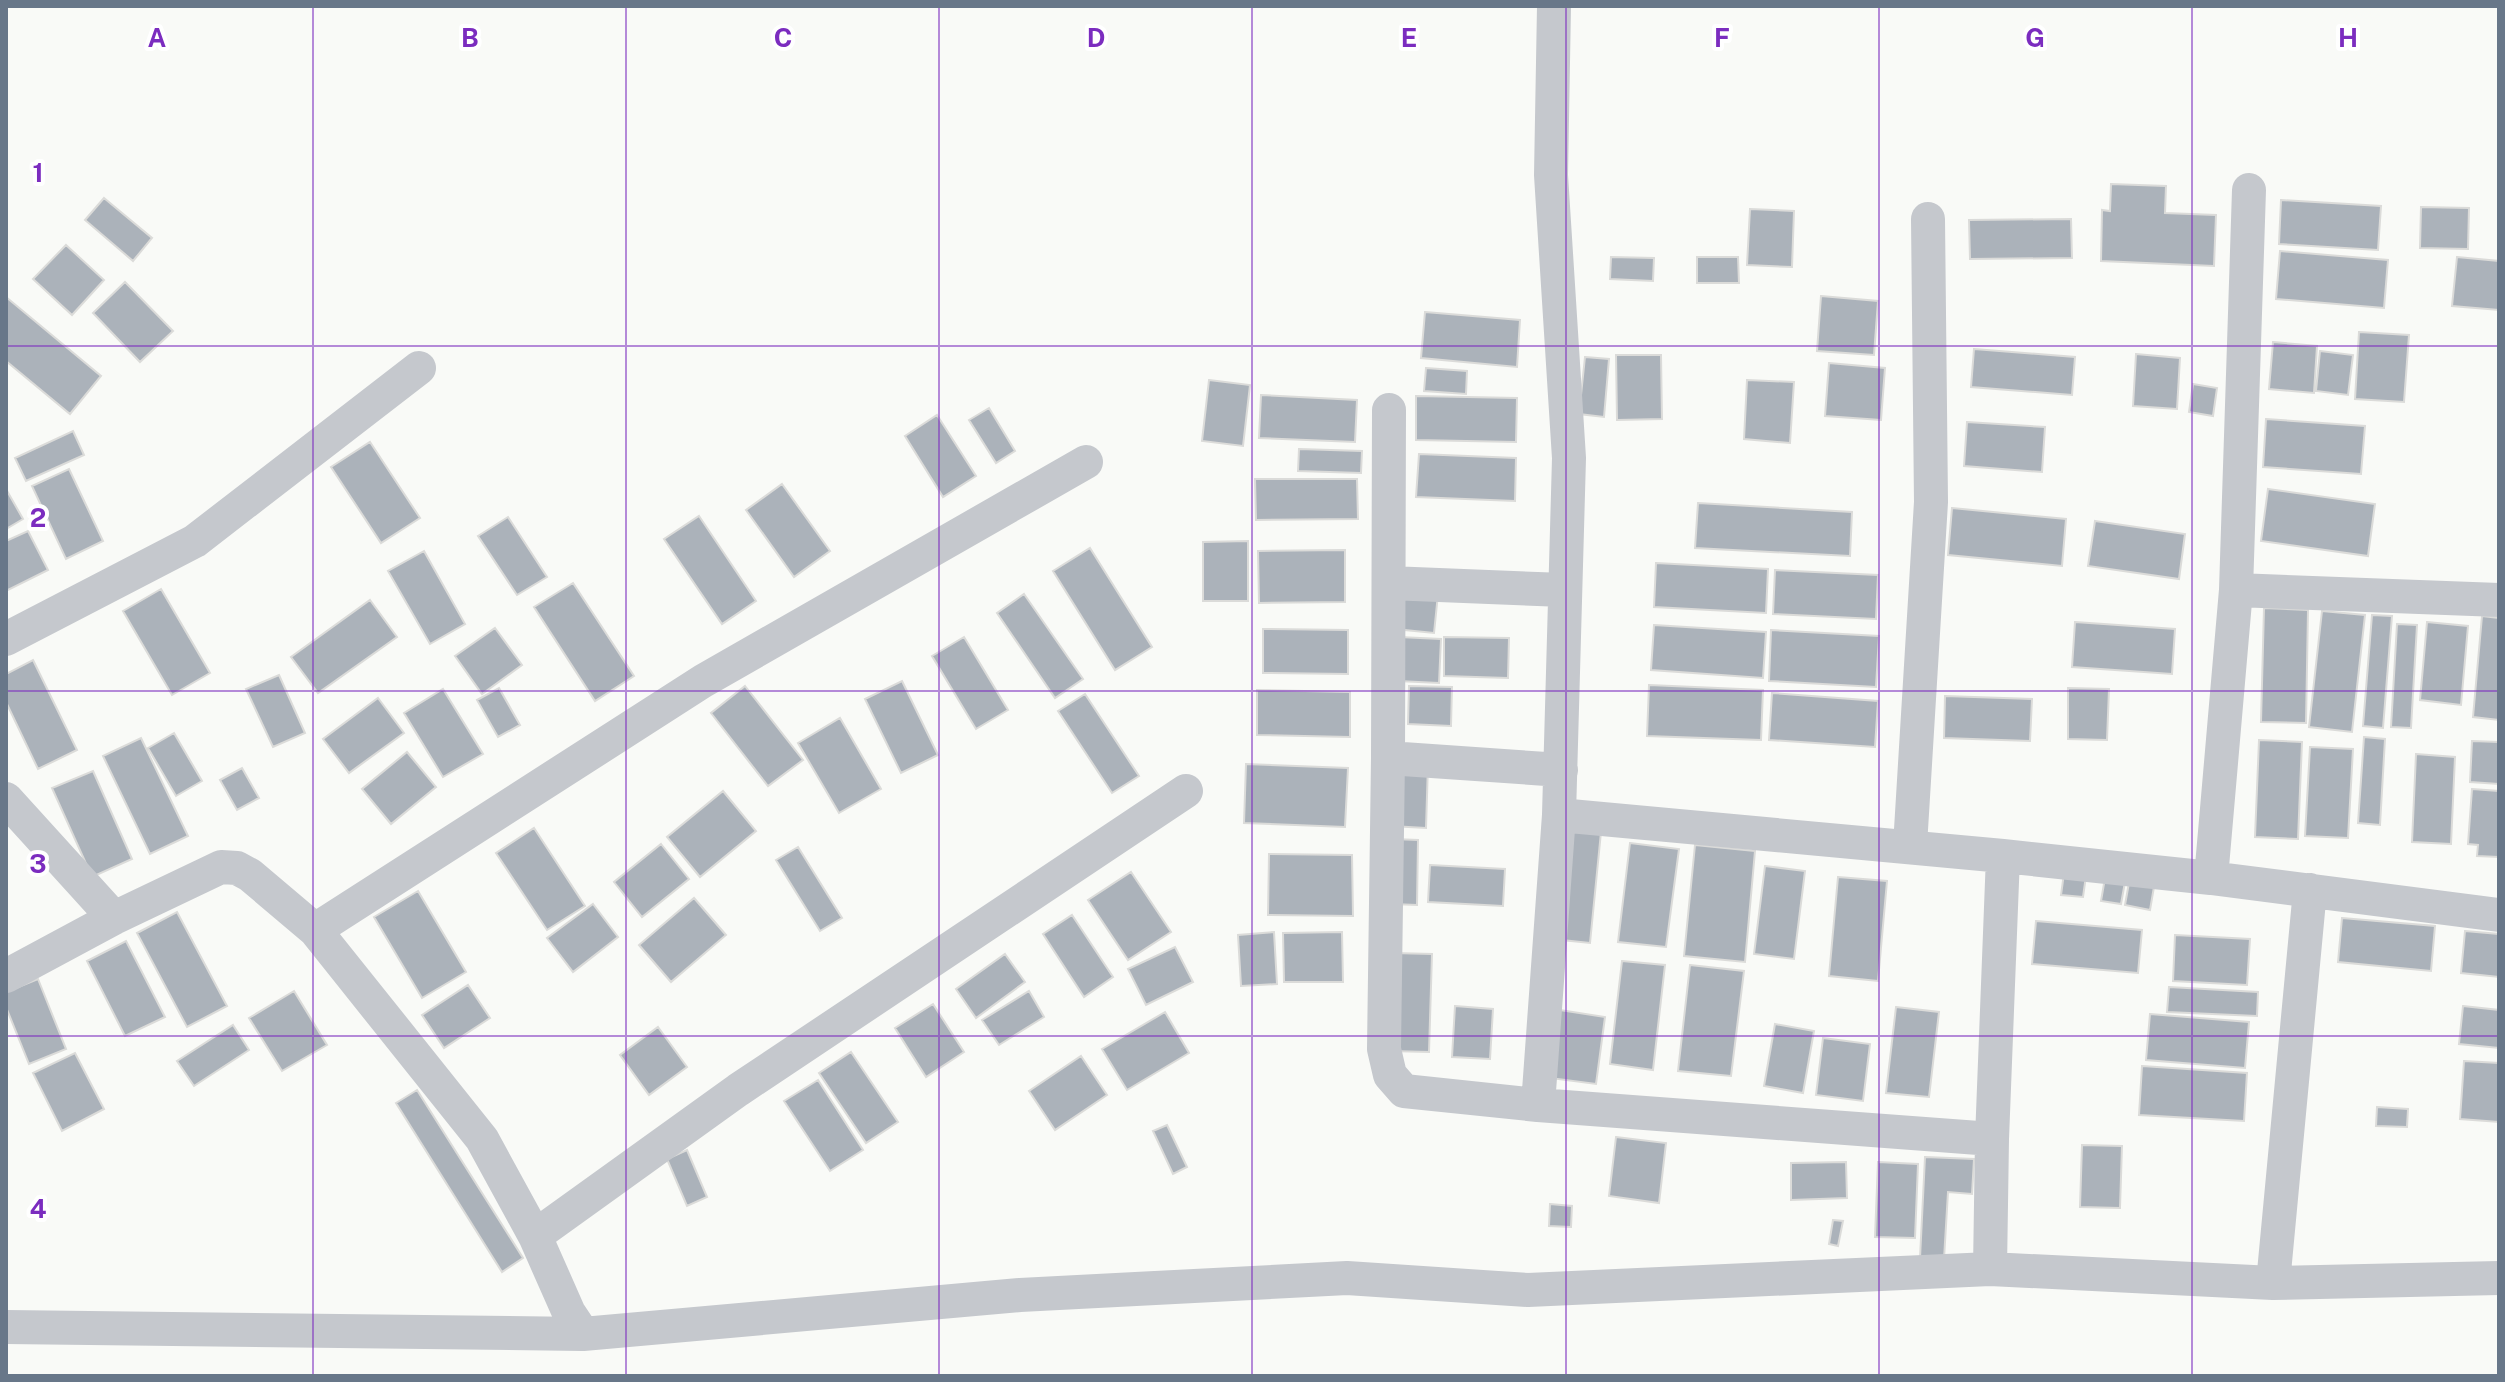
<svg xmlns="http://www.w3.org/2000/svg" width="2505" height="1382" viewBox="0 0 2505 1382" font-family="'Public Sans',sans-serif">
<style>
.building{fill:#abb2ba;stroke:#dbdbd9;stroke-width:2}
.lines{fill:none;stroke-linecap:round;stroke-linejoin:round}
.minor{stroke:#c5c8cd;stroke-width:34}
.grid{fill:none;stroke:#7b2cbf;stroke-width:2;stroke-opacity:0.55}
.grid-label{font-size:26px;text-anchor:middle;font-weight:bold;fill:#7b2cbf;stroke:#fff;stroke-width:8;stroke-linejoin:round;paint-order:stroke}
</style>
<rect width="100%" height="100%" fill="#f9faf7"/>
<!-- building -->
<path class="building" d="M 2111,184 L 2166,186 L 2165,213 L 2216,215 L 2214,266 L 2101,261 L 2102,210 L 2110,211 Z
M 104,198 L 152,238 L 133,261 L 85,220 Z
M 2281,200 L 2381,206 L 2378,250 L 2279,244 Z
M 2421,207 L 2469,208 L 2468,249 L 2420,248 Z
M 1750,209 L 1794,211 L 1792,267 L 1747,265 Z
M 2071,219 L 2072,258 L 1970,259 L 1969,220 Z
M 66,245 L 104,280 L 72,315 L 33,279 Z
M 2280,251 L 2388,260 L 2384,308 L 2276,299 Z
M 1611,257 L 1654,258 L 1653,281 L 1610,279 Z
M 1697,257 L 1738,257 L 1739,283 L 1697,283 Z
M 2457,257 L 2499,261 L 2499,310 L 2452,306 Z
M 125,282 L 173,331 L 140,362 L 93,313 Z
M 1821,296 L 1878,301 L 1874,355 L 1817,351 Z
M 6,297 L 101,376 L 70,414 L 6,361 Z
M 1425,312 L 1520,320 L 1517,367 L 1421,358 Z
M 2359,332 L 2409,335 L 2404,402 L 2355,399 Z
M 2273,342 L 2317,346 L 2314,393 L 2269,389 Z
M 1974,349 L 2075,357 L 2072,395 L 1971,387 Z
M 2320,351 L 2353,355 L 2348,395 L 2316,391 Z
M 2136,354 L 2180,358 L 2177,409 L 2133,406 Z
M 1616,355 L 1661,355 L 1662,419 L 1617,420 Z
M 1585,357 L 1609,359 L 1604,417 L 1579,414 Z
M 1829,363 L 1885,368 L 1881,420 L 1825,416 Z
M 1426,368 L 1467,371 L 1466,394 L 1424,391 Z
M 1209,380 L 1250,385 L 1243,446 L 1202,441 Z
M 1747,380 L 1794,382 L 1790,443 L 1744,439 Z
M 2193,384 L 2217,388 L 2213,416 L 2189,412 Z
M 1261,395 L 1357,400 L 1355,442 L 1259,438 Z
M 1416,396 L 1517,398 L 1516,442 L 1416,440 Z
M 989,408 L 1015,451 L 996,463 L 969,420 Z
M 937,415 L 976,476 L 943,497 L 905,436 Z
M 2266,419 L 2365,426 L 2361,474 L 2263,467 Z
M 1967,422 L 2045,427 L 2042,472 L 1964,466 Z
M 73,431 L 84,455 L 26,481 L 15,458 Z
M 370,442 L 420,518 L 381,543 L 331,467 Z
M 1299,449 L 1362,451 L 1361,473 L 1298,471 Z
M 1419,454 L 1516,458 L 1515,501 L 1416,497 Z
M 69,469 L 103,541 L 66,559 L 32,486 Z
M 1255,479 L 1357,479 L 1358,519 L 1256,520 Z
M 782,484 L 830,551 L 794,577 L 746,510 Z
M 6,489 L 23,519 L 6,529 Z
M 2268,489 L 2375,504 L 2368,556 L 2261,541 Z
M 1698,503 L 1852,512 L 1850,556 L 1695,548 Z
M 1952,508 L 2066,519 L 2062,566 L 1948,555 Z
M 699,516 L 756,601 L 722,624 L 664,539 Z
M 508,517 L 547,577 L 517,595 L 478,536 Z
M 2095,521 L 2185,534 L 2179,579 L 2088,566 Z
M 28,531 L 48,570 L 6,591 L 6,541 Z
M 1248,541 L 1248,601 L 1203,601 L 1203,542 Z
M 1090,548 L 1152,647 L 1115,670 L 1053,571 Z
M 1345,550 L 1345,602 L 1259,603 L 1258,551 Z
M 424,551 L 465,624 L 430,644 L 388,571 Z
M 1656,563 L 1768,569 L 1766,613 L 1654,607 Z
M 1775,570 L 1878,575 L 1876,619 L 1773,614 Z
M 573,583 L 634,676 L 595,701 L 534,607 Z
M 161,589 L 210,673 L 172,695 L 123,611 Z
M 1400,590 L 1438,594 L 1434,633 L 1395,629 Z
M 1024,594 L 1083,679 L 1055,698 L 997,613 Z
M 370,600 L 397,637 L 318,693 L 291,657 Z
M 2264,608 L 2308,610 L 2306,723 L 2261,722 Z
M 2322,611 L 2365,615 L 2352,732 L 2309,727 Z
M 2372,615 L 2392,616 L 2383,728 L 2363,726 Z
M 2482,616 L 2499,618 L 2499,720 L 2473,717 Z
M 2075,622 L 2175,629 L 2172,674 L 2072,667 Z
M 2427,622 L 2468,626 L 2461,705 L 2420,700 Z
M 2397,624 L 2417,625 L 2411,728 L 2391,727 Z
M 1654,625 L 1766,632 L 1763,678 L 1651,670 Z
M 495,628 L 522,665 L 482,694 L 455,656 Z
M 1263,629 L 1348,630 L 1348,674 L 1263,673 Z
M 1771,630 L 1879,636 L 1876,687 L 1769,681 Z
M 964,637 L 1008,710 L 976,729 L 932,656 Z
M 1399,637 L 1441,639 L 1439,683 L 1398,681 Z
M 1444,637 L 1509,638 L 1508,678 L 1444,676 Z
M 33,660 L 77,750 L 38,769 L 6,702 L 6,674 Z
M 279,675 L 305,733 L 273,747 L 246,689 Z
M 902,681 L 938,755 L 901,773 L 865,699 Z
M 1649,685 L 1763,690 L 1761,740 L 1647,736 Z
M 745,686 L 803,760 L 768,786 L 711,713 Z
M 1409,686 L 1452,687 L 1451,726 L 1408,724 Z
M 499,688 L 520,725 L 498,737 L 477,700 Z
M 2068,688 L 2109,689 L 2107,740 L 2068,739 Z
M 443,689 L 483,754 L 443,777 L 404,713 Z
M 1257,690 L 1350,692 L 1350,737 L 1257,735 Z
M 1772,693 L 1878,701 L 1875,747 L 1769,740 Z
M 1085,694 L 1139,776 L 1112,793 L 1058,711 Z
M 1945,696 L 2032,699 L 2030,741 L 1944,738 Z
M 378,698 L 404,733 L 349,773 L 323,739 Z
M 840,718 L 881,789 L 839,813 L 798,743 Z
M 174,733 L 202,781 L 176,796 L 148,748 Z
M 2364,737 L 2385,739 L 2380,825 L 2358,823 Z
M 141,738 L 188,836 L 150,854 L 103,756 Z
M 2259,740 L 2302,742 L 2298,839 L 2255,837 Z
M 2472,741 L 2499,742 L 2499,784 L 2470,782 Z
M 2310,747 L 2353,749 L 2348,838 L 2305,836 Z
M 407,752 L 436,787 L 391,824 L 362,789 Z
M 2416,754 L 2455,757 L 2451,844 L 2412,842 Z
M 1394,762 L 1428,764 L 1426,828 L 1391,826 Z
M 1246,764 L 1348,768 L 1345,827 L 1244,823 Z
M 242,768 L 259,798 L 237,810 L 220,780 Z
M 93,771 L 132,859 L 92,877 L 52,788 Z
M 2472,789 L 2499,791 L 2499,857 L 2477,856 L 2478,845 L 2468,844 Z
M 723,791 L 756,831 L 700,877 L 667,837 Z
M 534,828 L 585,906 L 547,930 L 496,853 Z
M 1573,829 L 1601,832 L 1590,943 L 1562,940 Z
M 1393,839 L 1418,840 L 1417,905 L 1392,904 Z
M 1630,843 L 1679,849 L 1666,947 L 1618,942 Z
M 661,844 L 689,879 L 642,917 L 614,882 Z
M 1695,845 L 1755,851 L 1745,962 L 1684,956 Z
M 798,847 L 842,918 L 820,931 L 776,860 Z
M 1269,854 L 1352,855 L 1353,916 L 1268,915 Z
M 1430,865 L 1505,869 L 1503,906 L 1428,902 Z
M 1765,866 L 1805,871 L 1794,959 L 1754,954 Z
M 1131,872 L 1171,932 L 1128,960 L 1088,900 Z
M 2064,873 L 2086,876 L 2083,897 L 2061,895 Z
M 1838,877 L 1887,881 L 1878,981 L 1829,976 Z
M 2130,877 L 2155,881 L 2150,910 L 2125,905 Z
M 2105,878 L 2125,882 L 2121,904 L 2101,901 Z
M 418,891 L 466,972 L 422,998 L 374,917 Z
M 694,898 L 726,935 L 671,982 L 639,945 Z
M 593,904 L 618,937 L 573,972 L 547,938 Z
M 177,912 L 227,1006 L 187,1027 L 137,933 Z
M 1072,915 L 1113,977 L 1084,997 L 1043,934 Z
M 2342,918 L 2435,926 L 2431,971 L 2338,962 Z
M 2036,921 L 2142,930 L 2138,973 L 2032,964 Z
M 2465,931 L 2499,934 L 2499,977 L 2461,973 Z
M 1274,932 L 1277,984 L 1241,986 L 1238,935 Z
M 1342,932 L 1343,982 L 1284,982 L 1283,933 Z
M 2175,935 L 2250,939 L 2247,985 L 2173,981 Z
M 126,941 L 165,1017 L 125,1036 L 87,961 Z
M 1175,947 L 1193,982 L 1146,1005 L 1128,969 Z
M 1393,953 L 1432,954 L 1429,1052 L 1390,1051 Z
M 1005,954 L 1025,982 L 976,1018 L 956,989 Z
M 1622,961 L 1665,965 L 1653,1070 L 1610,1064 Z
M 1690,965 L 1744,971 L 1731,1076 L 1678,1071 Z
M 38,979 L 66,1049 L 29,1064 L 6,1007 L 6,992 Z
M 468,985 L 490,1018 L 444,1048 L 422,1015 Z
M 2169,987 L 2258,992 L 2257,1016 L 2167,1012 Z
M 294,991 L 327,1045 L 282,1071 L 249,1018 Z
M 1029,991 L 1044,1017 L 999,1045 L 982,1020 Z
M 933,1004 L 964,1052 L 926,1077 L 895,1028 Z
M 1455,1006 L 1493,1009 L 1490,1059 L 1452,1057 Z
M 2463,1006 L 2499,1010 L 2499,1048 L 2459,1044 Z
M 1896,1007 L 1939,1012 L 1929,1097 L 1886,1093 Z
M 1560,1010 L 1605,1017 L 1596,1084 L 1550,1078 Z
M 1165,1012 L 1189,1053 L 1127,1090 L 1102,1049 Z
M 2150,1014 L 2249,1022 L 2245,1068 L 2146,1060 Z
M 1775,1024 L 1814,1031 L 1803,1093 L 1764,1086 Z
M 233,1025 L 249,1050 L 194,1086 L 177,1061 Z
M 658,1027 L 687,1067 L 649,1095 L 620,1055 Z
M 1823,1038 L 1870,1044 L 1863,1101 L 1816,1095 Z
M 851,1052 L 898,1122 L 866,1143 L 819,1073 Z
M 75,1053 L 104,1109 L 62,1131 L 33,1073 Z
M 1081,1056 L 1107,1095 L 1055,1130 L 1029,1091 Z
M 2464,1061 L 2499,1063 L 2499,1122 L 2460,1119 Z
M 2142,1066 L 2247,1073 L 2244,1121 L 2139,1115 Z
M 818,1080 L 863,1150 L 830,1171 L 784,1101 Z
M 417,1090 L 523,1258 L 502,1272 L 396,1103 Z
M 2377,1107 L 2408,1109 L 2407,1127 L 2376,1126 Z
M 1167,1125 L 1187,1167 L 1173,1174 L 1153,1131 Z
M 1616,1137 L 1666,1143 L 1659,1203 L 1609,1196 Z
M 2082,1145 L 2122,1146 L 2120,1208 L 2080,1207 Z
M 687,1150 L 707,1197 L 687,1206 L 667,1159 Z
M 1925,1157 L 1974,1159 L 1972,1194 L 1948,1192 L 1944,1259 L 1920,1258 Z
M 1846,1162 L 1847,1198 L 1791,1200 L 1791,1163 Z
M 1878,1162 L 1918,1164 L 1915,1238 L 1875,1237 Z
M 1550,1204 L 1572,1206 L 1571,1227 L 1549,1226 Z
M 1833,1220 L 1843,1221 L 1838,1246 L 1829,1244 Z"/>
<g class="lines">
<!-- minor -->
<path class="minor" d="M 1389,410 L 1388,758 L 1384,1049 L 1390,1075 L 1404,1091 L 1538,1105 L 1992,1139 L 1990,1269
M 1389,583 L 1564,590
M 2236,590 L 2499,600
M 6,639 L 195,541 L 419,368
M 1388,758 L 1561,770
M 6,799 L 114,918
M 1559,815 L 2003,856 L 2211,878 L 2499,915
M 1910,846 L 1931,502 L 1928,219
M 2211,878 L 2236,590 L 2249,190
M 315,930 L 703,681 L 1086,462
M 6,976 L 114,918 L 221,867 L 237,868 L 250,875 L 315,930 L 482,1139 L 535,1236 L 569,1313 L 583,1334
M 1538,1105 L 1559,815 L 1569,458 L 1551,175 L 1554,6
M 1992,1139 L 2003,856
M 535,1236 L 738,1090 L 1186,791
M 2273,1283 L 2310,890
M 6,1327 L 583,1334 L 1020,1295 L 1347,1278 L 1528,1290 L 1990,1269 L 2273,1283 L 2499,1278"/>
</g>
<!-- grid -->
<path class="grid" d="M 313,6 L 313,1376M 626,6 L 626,1376M 939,6 L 939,1376M 1252,6 L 1252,1376M 1566,6 L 1566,1376M 1879,6 L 1879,1376M 2192,6 L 2192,1376M 6,346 L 2499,346M 6,691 L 2499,691M 6,1036 L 2499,1036"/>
<g class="grid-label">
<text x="157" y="47">A</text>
<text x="470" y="47">B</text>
<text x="783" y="47">C</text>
<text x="1096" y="47">D</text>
<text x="1409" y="47">E</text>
<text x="1722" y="47">F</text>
<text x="2035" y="47">G</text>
<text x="2348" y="47">H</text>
<text x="38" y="182">1</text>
<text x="38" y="527">2</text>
<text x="38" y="873">3</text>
<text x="38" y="1218">4</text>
</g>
<!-- border -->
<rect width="2505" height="1382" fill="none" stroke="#687789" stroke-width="16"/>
</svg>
